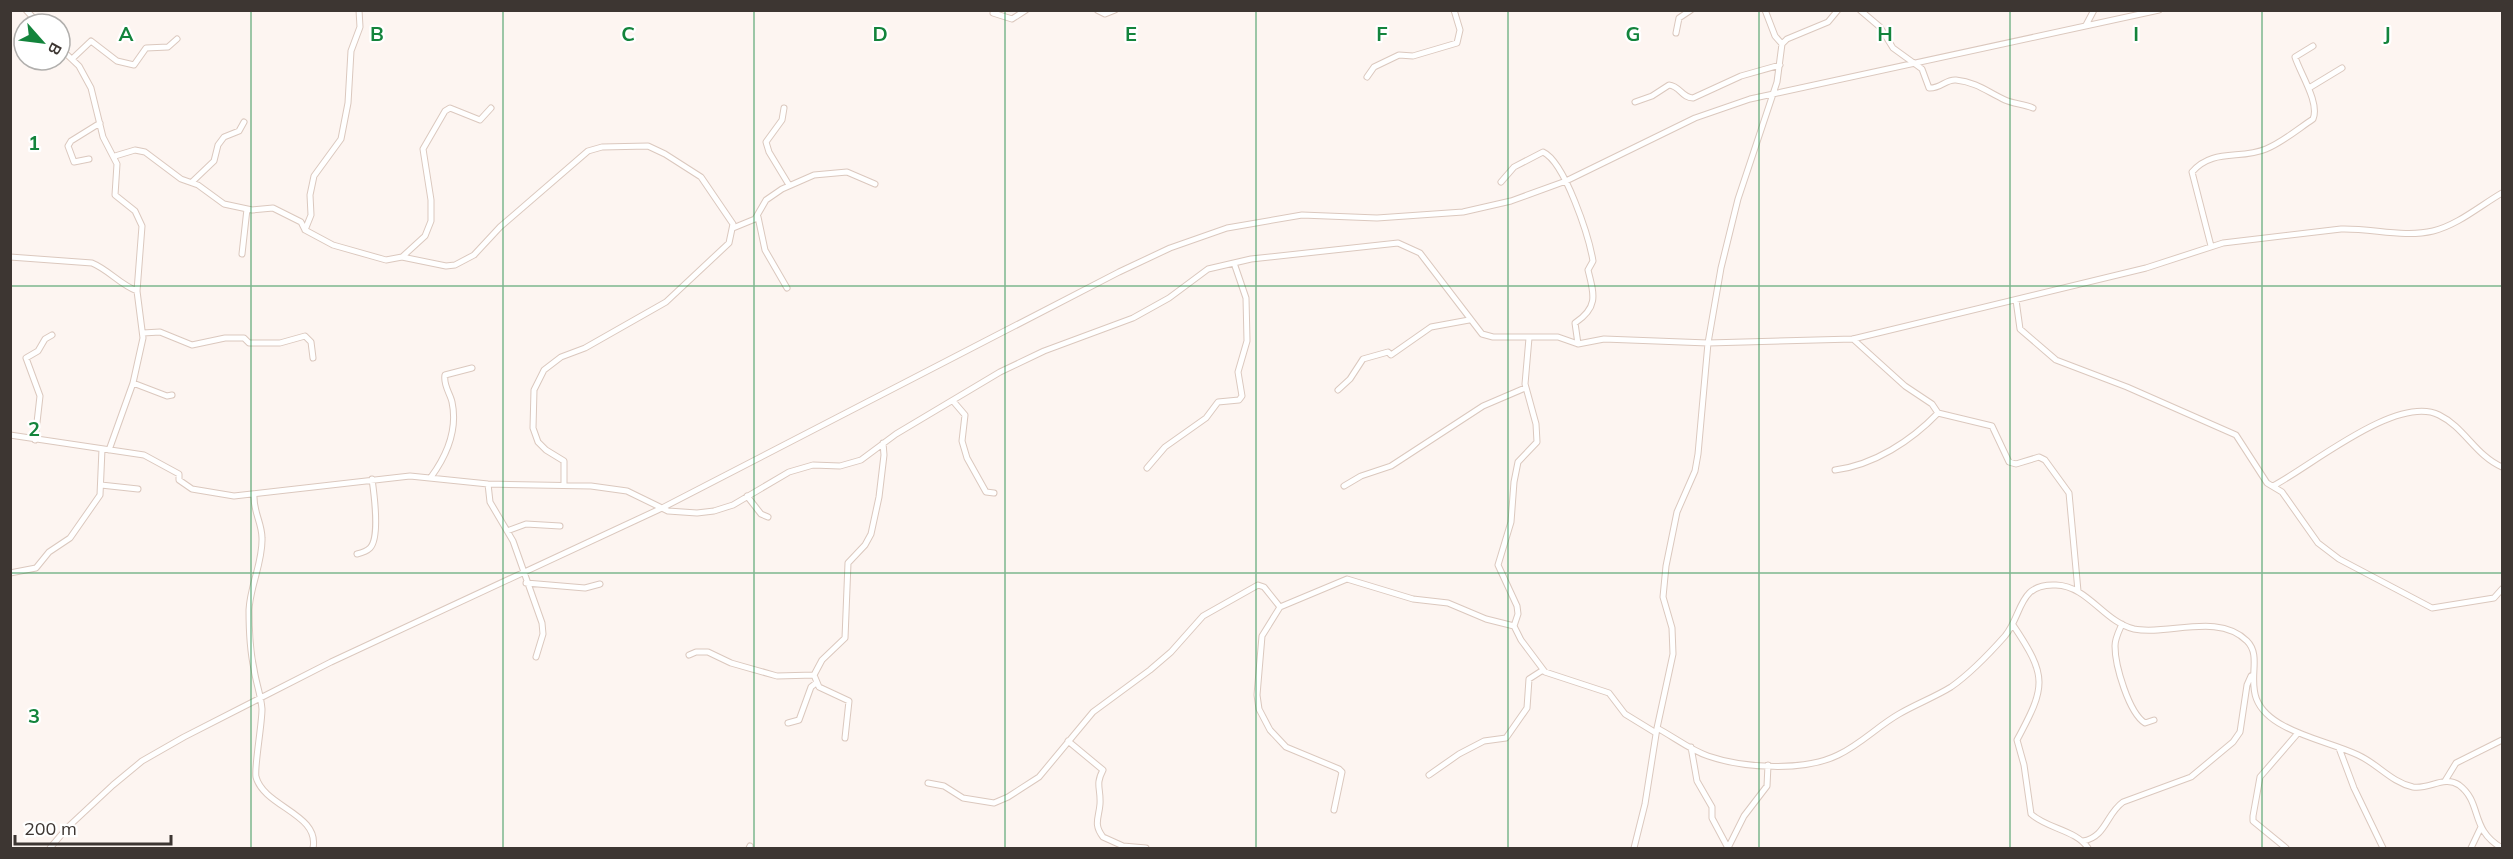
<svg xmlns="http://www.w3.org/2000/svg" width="2513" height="859" viewBox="0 0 2513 859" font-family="Mulish,sans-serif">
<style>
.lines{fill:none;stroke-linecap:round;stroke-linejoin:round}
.minor-casing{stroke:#dbc8be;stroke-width:7}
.minor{stroke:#fff;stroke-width:5}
.grid{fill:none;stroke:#13843c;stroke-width:1.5;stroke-opacity:0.55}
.grid-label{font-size:20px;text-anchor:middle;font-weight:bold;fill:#13843c;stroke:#fff;stroke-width:4.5;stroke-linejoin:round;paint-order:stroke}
</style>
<rect width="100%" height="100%" fill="#fdf5f1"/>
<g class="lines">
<defs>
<path id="minor" d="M 26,10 L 39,24
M 1097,10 L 1105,14 L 1115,10
M 1765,10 L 1775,36 L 1782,44
M 1860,10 L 1880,27 L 1893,48 L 1922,69 L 1929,88 C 1940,89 1946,79 1956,80 C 1976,82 1988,92 2005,100 C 2014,104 2024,104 2033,108
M 993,13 L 1012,19 L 1026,10
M 2086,25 L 2094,10
M 1676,33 L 1679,18 L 1691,10
M 60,48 L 79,66 L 91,88 L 103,137 L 117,164 L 115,195 L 135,211 L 142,226 L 137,291 L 143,338 L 133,383 L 109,450
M 72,59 L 91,41 L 117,61 L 134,65 L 146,48 L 168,47 L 177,39
M 1367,77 L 1374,67 L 1399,55 L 1413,56 L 1457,43 L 1460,30 L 1454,10
M 2309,88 L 2342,68
M 1635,102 L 1652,96 L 1669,85 C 1680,86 1682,98 1693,98 L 1741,76 L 1780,65
M 784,108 L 782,120 L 766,142 L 769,152 L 789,185
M 115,156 L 135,150 L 145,152 L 181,179 L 198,185 L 224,204 L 252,210 L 273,208 L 301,222 L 305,230 L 333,245 L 386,260 L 402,257 L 446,266 L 455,265 L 474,255 L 500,227 L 588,151 L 602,147 L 648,146 L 665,154 L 701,177 L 733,224 L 729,243 L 666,302 L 585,348 L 561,357 L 544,370 L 534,390 L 533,428 L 538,442 L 546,450 L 564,461 L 564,485
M 89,159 L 74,162 L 68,146 L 71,141 L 100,123
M 192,182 L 214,161 L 218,145 L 224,137 L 239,131 L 244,122
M 1501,182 L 1514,167 L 1543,152 C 1565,162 1589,237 1593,261 L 1588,270 C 1594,294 1599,307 1575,323 L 1578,344
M 758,217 L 765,250 L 787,288
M 733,228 L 755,219 L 766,200 L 782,189 L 814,175 L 847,172 L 875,184
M 305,230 L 311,215 L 310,195 L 314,176 L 341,139 L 348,103 L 351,51 L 360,27 L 359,10
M 2211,246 L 2192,172 C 2213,148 2240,160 2266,149 C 2283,142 2298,129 2313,119 C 2320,103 2300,73 2295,57 L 2313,46
M 242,254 L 247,209
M 10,257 L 92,263 C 109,270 119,284 137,291
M 402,257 L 425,236 L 431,221 L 431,200 L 423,149 L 445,111 L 450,108 L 480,120 L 491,108
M 2016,300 L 2020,329 L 2056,360 L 2127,387 L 2236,435 L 2267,483 L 2282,492 L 2318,543 L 2339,559 L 2432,608 L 2494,598 L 2502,589
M 143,333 L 160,332 L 192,345 L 225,338 L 244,338 L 249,343 L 280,343 L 305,336 L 311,342 L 313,358
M 1853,339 L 1905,386 L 1932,404 L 1938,413 L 1992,426 L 2009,462 L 2016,464 L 2039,457 L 2045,460 L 2069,493 L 2078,591
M 133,383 L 167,396 L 172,395
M 1338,390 L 1350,379 L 1363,359 L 1388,352 L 1391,355 L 1431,327 L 1469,320
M 953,401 L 965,415 L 962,441 L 967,458 L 986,492 L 994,493
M 10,435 L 144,455 L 179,474 L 179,480 L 192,489 L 234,496 L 410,476 L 488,484 L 591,486 L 627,491 L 668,511 L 697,513 L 714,511 L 733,505 L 789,472 L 813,465 L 840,466 L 861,460 L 896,434 L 1000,372 L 1044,351 L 1133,318 L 1169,298 L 1208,269 L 1251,259 L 1398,243 L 1420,253 L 1482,334 L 1493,337 L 1558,337 L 1578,344 L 1604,339 L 1708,343 L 1853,339 L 2146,268 L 2223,243 L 2341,229 C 2372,228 2403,238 2433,231 C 2458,225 2481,205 2502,193
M 35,440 L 40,396 L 26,358 L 38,351 L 45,339 L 52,335
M 1147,468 L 1165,447 L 1206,418 L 1218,402 L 1239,400 L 1242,396 L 1238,372 L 1247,341 L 1246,298 L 1234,263
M 1835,470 C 1874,465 1911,441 1938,413
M 431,477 C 447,455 458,430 452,402 C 450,393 443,385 445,375 L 472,368
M 488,484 L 490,502 L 513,541 L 542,623 L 543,634 L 536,657
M 101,485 L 138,489
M 1344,486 L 1361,476 L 1391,466 L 1483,406 L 1525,388
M 2273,486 C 2310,467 2397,394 2439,415 C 2464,427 2476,456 2502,467
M 254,495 C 253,511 262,523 262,538 C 263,562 250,586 249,610 C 249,629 250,651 254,669 C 256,683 261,695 262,709 C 262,725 254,768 256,777 C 264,807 320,814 313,848
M 747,496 L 761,514 L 768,517
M 507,531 L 526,524 L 560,526
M 357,554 C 361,553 367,551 370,548 C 380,538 374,493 372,479
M 10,573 L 36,568 L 49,552 L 70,538 L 100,495 L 102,449
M 526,583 L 585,588 L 600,584
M 1280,607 L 1262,636 L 1257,695 L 1259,709 L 1270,730 L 1286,747 L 1339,769 L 1342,772 L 1334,810
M 2122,624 C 2119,631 2115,638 2115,646 C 2115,666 2129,713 2145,723 L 2154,720
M 2013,625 C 2048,677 2046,686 2017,740 L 2024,765 L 2031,814 C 2048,829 2076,830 2088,848
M 1514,626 L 1518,614 L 1517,606 L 1498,565 L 1511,522 L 1514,482 L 1518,462 L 1537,442 L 1536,424 L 1525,384 L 1529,338
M 689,655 L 696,652 L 708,652 L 731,663 L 777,676 L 814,675
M 788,723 L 799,720 L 811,687 L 816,683
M 1657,728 C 1674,737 1690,750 1708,756 C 1743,768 1804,772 1838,755 C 1861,744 1878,726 1899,714 C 1916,704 1935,697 1951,687 C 1971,673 1989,654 2005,636 C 2023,614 2018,583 2056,585 C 2088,586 2104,622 2134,629 C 2168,636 2218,612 2247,641 C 2268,662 2231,698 2284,726 C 2308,739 2334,744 2358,755 C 2378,764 2391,782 2413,787 C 2429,790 2444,775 2459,785 C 2483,803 2469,829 2502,848
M 845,738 L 849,701 L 819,687 L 814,675 L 822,660 L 845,638 L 848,563 L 865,545 L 871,534 L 879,497 L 884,455 L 883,443
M 1068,741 L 1103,770 C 1095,785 1101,788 1100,804 C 1099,818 1093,824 1103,837 L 1123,846 L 1146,848
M 1691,747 L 1697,781 L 1712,807 L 1712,818 L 1728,848
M 2339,748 L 2354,788 L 2383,848
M 1429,775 L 1459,754 L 1484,741 L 1506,738 L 1527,708 L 1529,679 L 1543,670
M 2445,781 L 2456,763 L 2502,740
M 928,783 L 944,786 L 963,798 L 994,803 L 1008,797 L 1039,777 L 1093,712 L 1150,670 L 1171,652 L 1203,616 L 1258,585 L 1264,587 L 1280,607 L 1347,579 L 1413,599 L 1448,603 L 1486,619 L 1514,626 L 1521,640 L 1545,672 L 1609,693 L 1625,714 L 1656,733
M 2083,841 C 2106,837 2106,814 2123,802 L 2191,777 L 2233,742 L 2240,732 L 2247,685 L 2251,676
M 50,848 L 68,827 L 113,785 L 142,761 L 184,737 L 331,662 L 662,508 L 1119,272 L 1170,248 L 1227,228 L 1302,215 L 1377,218 L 1463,212 L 1511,201 L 1566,181 L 1695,118 L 1750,99 L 2159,10
M 749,848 L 750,846
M 1634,848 L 1645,804 L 1657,728 L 1673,654 L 1672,628 L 1663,597 L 1666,566 L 1677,512 L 1695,471 L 1698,454 L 1708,343 L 1721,268 L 1738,199 L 1777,82 L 1782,44 L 1787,39 L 1828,22 L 1838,10
M 1728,848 L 1744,816 L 1767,786 L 1768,765
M 2286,848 L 2253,821 L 2253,816 L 2260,777 L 2298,733
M 2471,848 L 2481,827"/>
</defs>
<!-- minor casing -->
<use href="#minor" class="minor-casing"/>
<!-- minor -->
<use href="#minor" class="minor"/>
</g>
<!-- grid -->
<path class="grid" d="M 251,10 L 251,848M 503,10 L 503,848M 754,10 L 754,848M 1005,10 L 1005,848M 1256,10 L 1256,848M 1508,10 L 1508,848M 1759,10 L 1759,848M 2010,10 L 2010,848M 2262,10 L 2262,848M 10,286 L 2502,286M 10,573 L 2502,573"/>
<g class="grid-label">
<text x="126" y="41">A</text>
<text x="377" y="41">B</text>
<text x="628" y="41">C</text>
<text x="880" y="41">D</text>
<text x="1131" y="41">E</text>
<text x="1382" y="41">F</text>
<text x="1633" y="41">G</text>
<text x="1885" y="41">H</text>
<text x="2136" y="41">I</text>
<text x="2387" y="41">J</text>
<text x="34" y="150">1</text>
<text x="34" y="436">2</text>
<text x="34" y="723">3</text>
</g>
<!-- border -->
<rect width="2513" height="859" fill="none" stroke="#3d3632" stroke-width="24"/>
<!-- north arrow -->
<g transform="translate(42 42) rotate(118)"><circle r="28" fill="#ffffff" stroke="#b1afad" stroke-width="1.5"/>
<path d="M0-4.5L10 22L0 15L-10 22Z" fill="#13843c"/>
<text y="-9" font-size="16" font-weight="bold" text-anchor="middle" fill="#3d3632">B</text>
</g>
<!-- scale -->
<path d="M15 835v9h156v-9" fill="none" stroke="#3d3632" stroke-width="3"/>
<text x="24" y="835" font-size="18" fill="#3d3632" stroke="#ffffff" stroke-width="4.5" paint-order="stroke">200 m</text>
</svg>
